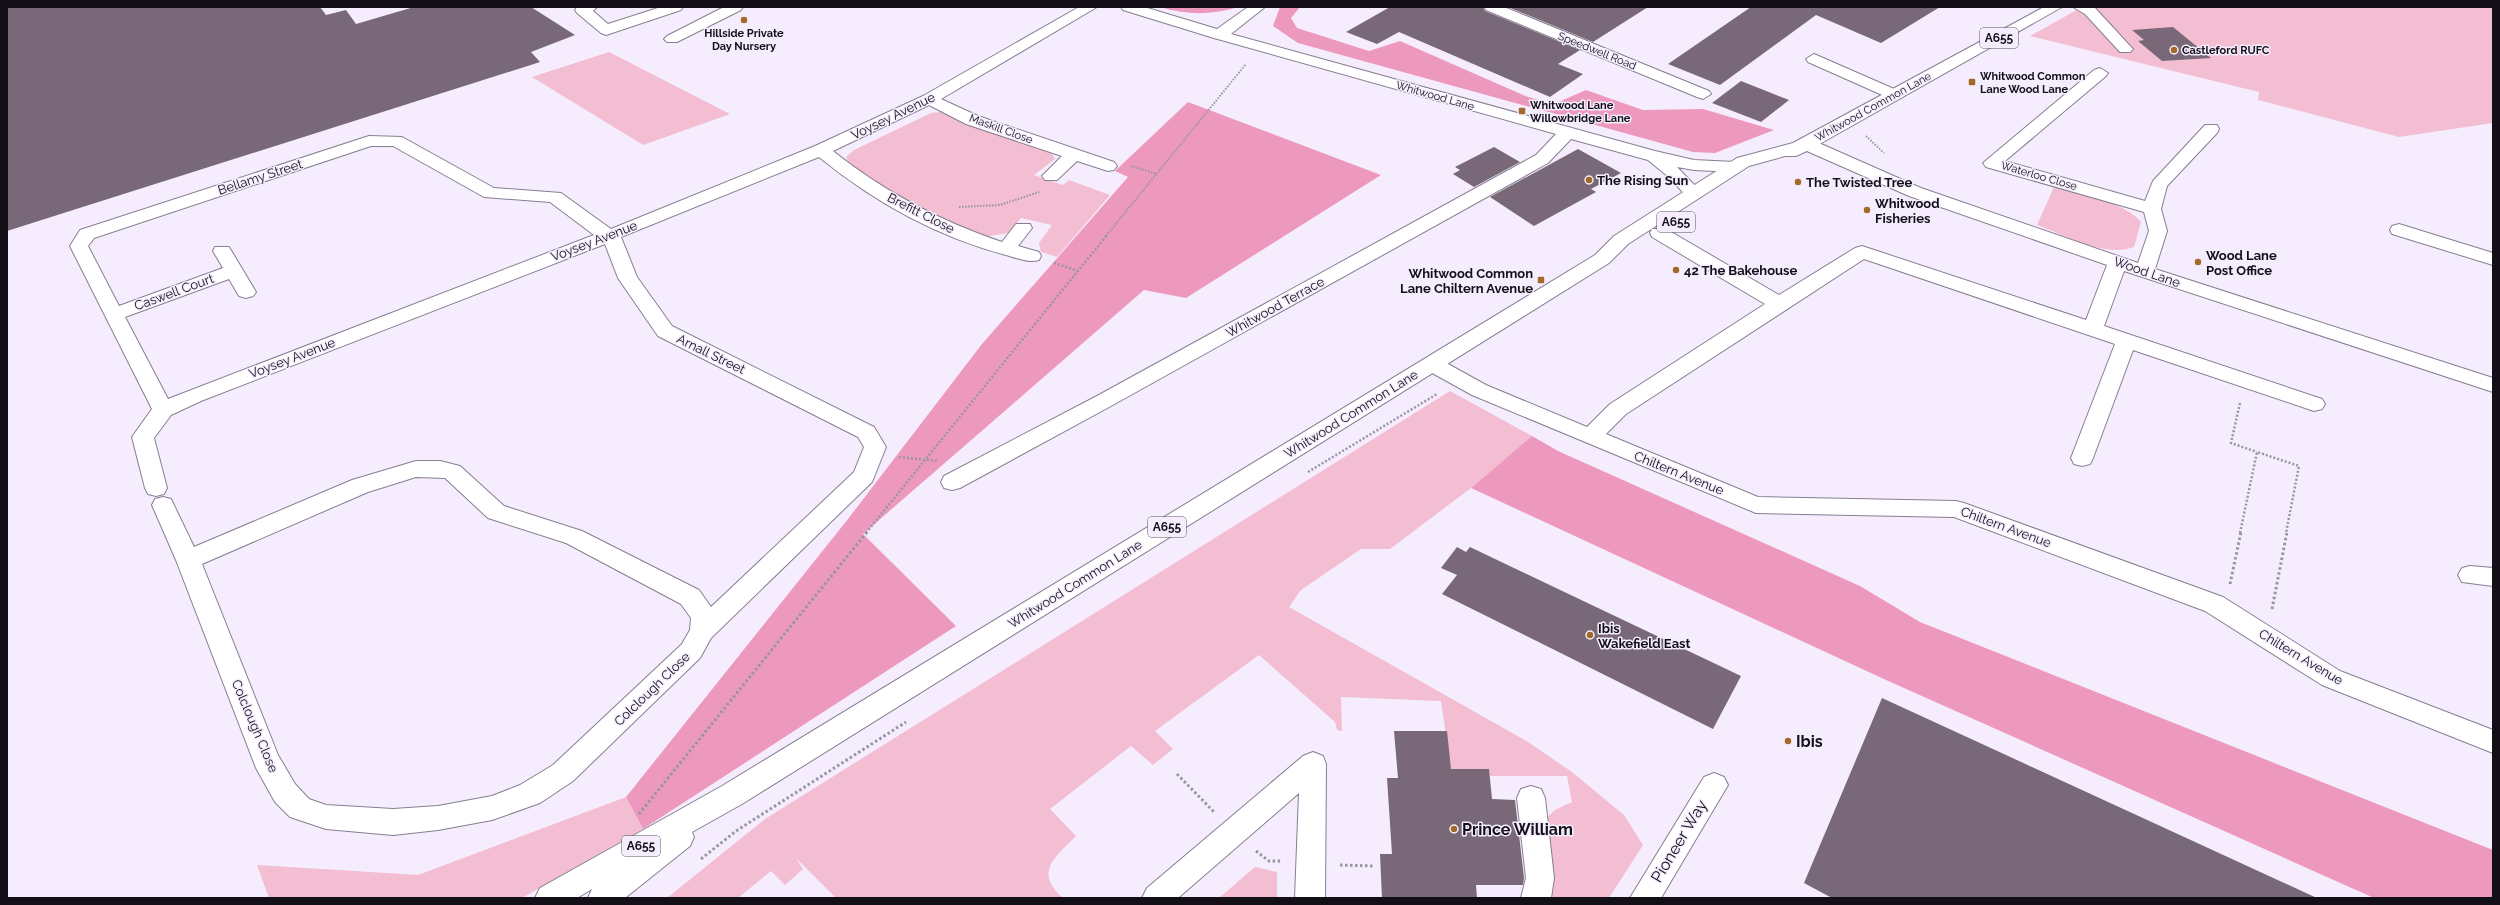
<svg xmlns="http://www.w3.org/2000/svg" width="2500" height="905" viewBox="0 0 2500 905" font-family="Raleway,sans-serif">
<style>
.green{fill:#f3bdd2}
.forest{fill:#ed99bd}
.building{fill:#796877}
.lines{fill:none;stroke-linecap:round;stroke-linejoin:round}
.minor-casing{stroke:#867e91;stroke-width:2}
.major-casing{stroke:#867e91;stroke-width:2}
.path-far2{stroke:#9a94a1;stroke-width:2;stroke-dasharray:1.5 1.5;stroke-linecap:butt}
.path-far1{stroke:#9a94a1;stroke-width:2.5;stroke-dasharray:2 2;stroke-linecap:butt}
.path{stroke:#9a94a1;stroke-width:3;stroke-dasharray:2.5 2.5;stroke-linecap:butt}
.minor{fill:#fff;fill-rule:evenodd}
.major{fill:#fff;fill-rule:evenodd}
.poi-dot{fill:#a36929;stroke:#f5edfe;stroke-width:1.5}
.labels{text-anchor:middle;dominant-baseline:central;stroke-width:3;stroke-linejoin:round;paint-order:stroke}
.far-poi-label{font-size:11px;font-weight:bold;fill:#130f17;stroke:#f5edfe;text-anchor:start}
.far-street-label{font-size:11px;fill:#130f17;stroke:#f5edfe}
.shield{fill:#f5edfe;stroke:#57525c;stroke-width:1}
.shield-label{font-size:12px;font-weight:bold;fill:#130f17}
.street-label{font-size:13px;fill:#130f17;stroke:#f5edfe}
.poi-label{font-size:13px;font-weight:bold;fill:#130f17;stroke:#f5edfe;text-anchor:start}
.near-poi-label{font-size:16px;font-weight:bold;fill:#130f17;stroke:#f5edfe;text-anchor:start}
.near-street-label{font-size:16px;fill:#130f17;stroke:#f5edfe}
</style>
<rect width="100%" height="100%" fill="#f5edfe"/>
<!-- green -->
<path class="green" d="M 2082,7 L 2493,7 L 2493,123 L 2399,137 L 2258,100 L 2259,92 L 2030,36 Z
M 609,52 L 730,114 L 643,145 L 532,77 Z
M 941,112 L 1050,150 L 1055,159 L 1034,175 L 1063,185 L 1069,180 L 1110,195 L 1057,257 L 1041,252 L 1039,243 L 1052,225 L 1021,218 L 1009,233 L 982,237 L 903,202 L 850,167 L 846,157 L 854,150 L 931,113 Z
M 2054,187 C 2079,194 2125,202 2141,222 L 2134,247 C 2104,258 2065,235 2037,225 Z
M 1450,391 L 1532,436 L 1471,488 L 1390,549 L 1361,549 L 1301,590 L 1289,607 L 1528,742 L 1572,772 L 1624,815 L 1643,845 L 1609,898 L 1548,898 L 1542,822 L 1555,810 L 1572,802 L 1567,776 L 1490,776 L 1488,769 L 1451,769 L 1441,701 L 1341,697 L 1342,731 L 1337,730 L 1335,722 L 1259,655 L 1155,731 L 1173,749 L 1153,765 L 1131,746 L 1050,809 L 1076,836 C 1054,858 1034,873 1063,898 L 836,898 L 796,858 L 803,869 L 785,885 L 771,871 L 738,898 L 667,898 L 765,819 Z
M 626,797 L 643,829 L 522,898 L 269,898 L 257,865 L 418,875 Z
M 1255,867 L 1277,872 L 1277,898 L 1219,898 Z"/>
<!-- forest -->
<path class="forest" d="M 1160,7 L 1232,7 L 1235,8 C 1211,15 1185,15 1160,7 Z
M 1280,7 L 1300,7 L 1291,18 L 1297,28 L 1369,51 L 1400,41 L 1528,97 L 1554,104 L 1586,90 L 1643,110 L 1703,109 L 1774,130 L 1715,153 L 1693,152 L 1298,43 L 1273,26 Z
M 1188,102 L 1381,175 L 1186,298 L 1144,290 L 863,534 L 956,626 L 643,829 L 626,797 L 848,519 L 982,344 L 1128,177 L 1115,171 Z
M 1532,436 L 1558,451 L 1860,586 L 1920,622 L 2493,850 L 2493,898 L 2374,898 L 1886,680 L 1471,488 Z"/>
<!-- building -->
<path class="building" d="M 7,7 L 320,7 L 326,15 L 346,10 L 356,24 L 414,7 L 531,7 L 575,35 L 531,52 L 540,62 L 7,231 Z
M 1390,7 L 1483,7 L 1485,11 L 1580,50 L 1558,64 L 1583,74 L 1550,97 L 1399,32 L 1377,44 L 1346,32 Z
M 1508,7 L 1648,7 L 1593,42 Z
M 1751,7 L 1940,7 L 1881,43 L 1816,15 L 1720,85 L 1668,64 Z
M 2173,27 L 2211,58 L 2162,61 L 2138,41 L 2144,40 L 2132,30 Z
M 1741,81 L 1789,100 L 1761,122 L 1712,103 Z
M 1494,147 L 1520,162 L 1474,187 L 1453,174 L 1460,170 L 1455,167 Z
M 1578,149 L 1621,173 L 1591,189 L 1596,192 L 1534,226 L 1490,197 Z
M 1457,547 L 1466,552 L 1470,547 L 1741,676 L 1713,729 L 1442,594 L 1457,575 L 1441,568 Z
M 1882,698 L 2317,898 L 1832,898 L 1804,883 Z
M 1394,731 L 1447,731 L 1451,769 L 1489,769 L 1492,799 L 1515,800 L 1524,878 L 1523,885 L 1476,885 L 1477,898 L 1382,898 L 1380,854 L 1392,854 L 1387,778 L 1398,778 Z"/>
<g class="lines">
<defs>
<path id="minor" d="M 577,7 L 597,7 L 593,11 L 608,24 L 661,7 L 683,7 L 681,10 L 606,35 L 601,33 L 577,13 L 575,10 Z
M 724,7 L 743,7 L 741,10 L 677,42 L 667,42 L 664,39 L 667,36 Z
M 1079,7 L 1097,7 L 941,99 L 978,116 L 1114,162 L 1117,166 L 1114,170 L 1108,171 L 1077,161 L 1057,180 L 1045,180 L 1042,176 L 1062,156 L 966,124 L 929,105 L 833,151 C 884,192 940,221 1002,242 L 1016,224 L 1030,224 L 1032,228 L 1018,246 L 1039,252 L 1041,256 L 1039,260 C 1028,263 1017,258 1006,255 C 938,237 874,202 819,157 L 621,237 L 637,277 L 672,326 L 874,427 L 886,447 L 872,482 L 711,638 L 700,658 L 573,781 L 540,803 L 492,820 L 438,830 L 393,835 L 326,829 L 290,817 L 275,802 L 256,768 L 176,560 L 152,505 L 155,499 L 163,497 L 171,499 L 194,547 L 352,480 L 416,461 L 440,461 L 460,466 L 504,506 L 582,531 L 699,590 L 711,607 L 854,472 L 864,447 L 858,437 L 658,336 L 618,278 L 605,244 L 201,401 L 171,415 L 154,438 L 167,488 L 164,494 L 156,496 L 148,494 L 145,488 L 132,437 L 152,409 L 70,246 L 80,230 L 369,136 L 402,137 L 494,188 L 561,193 L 611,229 L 815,146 L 923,96 ZM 371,146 L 393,146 L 484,197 L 550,202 L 594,235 L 168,399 L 125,317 L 229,279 L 239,296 L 246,298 L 253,296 L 256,292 L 229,247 L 215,247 L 213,251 L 223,268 L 119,306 L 88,246 L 94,238 ZM 416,477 L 445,478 L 488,518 L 566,543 L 681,604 L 691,618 L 690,630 L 682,644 L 553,765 L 520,785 L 492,796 L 438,806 L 393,809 L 326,805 L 309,799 L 295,784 L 278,755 L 202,564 L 368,492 Z
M 1121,7 L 1144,7 L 1217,29 L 1248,7 L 1265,7 L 1231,34 L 1655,151 L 1694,160 L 1735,162 L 1741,163 L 1744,167 L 1741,171 L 1735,172 L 1694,170 L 1677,167 L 1702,193 L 1699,197 L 1687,197 L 1671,179 L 1648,160 L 1571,139 L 1548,163 L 1111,406 L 960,488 L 952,490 L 944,488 L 941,482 L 944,476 L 1097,396 L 1536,155 L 1556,134 L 1214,38 L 1123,10 Z
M 1484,7 L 1504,7 L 1709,91 L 1711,94 L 1703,99 L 1697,97 L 1486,10 Z
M 2073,7 L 2095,8 L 2130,46 L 2133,49 L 2130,52 L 2120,52 L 2085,14 Z
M 1814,54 L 1901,92 L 1903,95 L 1901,98 L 1889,98 L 1808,62 L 1806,59 Z
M 2100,68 L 2108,73 L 2106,76 L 2005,161 L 2145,201 L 2153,181 L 2205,125 L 2217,125 L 2219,129 L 2217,133 L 2167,186 L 2161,209 L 2167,231 L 2155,269 L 2493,378 L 2493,392 L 2124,271 L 2104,326 L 2322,399 L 2325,404 L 2322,409 L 2314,411 L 2133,350 L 2093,458 L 2090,464 L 2082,466 L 2074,464 L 2071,458 L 2115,344 L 1864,259 L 1626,414 L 1606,434 L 1758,497 L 1956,501 L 1964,503 L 2223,597 L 2340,671 L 2493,730 L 2493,753 L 2322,685 L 2205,611 L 1954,517 L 1756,513 L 1472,395 L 1425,369 L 1422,364 L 1425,359 L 1432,357 L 1439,359 L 1486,385 L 1587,427 L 1610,404 L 1765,304 L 1652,237 L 1650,233 L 1652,229 L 1666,229 L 1779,295 L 1855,248 L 1862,246 L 2086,320 L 2107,265 L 1909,196 L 1800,148 L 1797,144 L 1800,140 L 1812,140 L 1921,188 L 2138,263 L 2149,231 L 2144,212 L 1986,167 L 1983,163 L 2094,70 Z
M 2399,224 L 2493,253 L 2493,265 L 2392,234 L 2390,230 L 2392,226 Z
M 2470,566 L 2493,568 L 2493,586 L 2462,582 L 2458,575 L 2462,568 Z
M 1313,752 L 1323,756 L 1326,764 L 1325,898 L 1295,898 L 1299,793 L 1178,898 L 1142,898 L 1147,888 L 1303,756 Z
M 1714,773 L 1724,777 L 1728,785 L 1661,898 L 1630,898 L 1704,777 Z
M 1531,786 L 1541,789 L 1545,798 L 1554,878 L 1551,898 L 1521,898 L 1526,878 L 1517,798 L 1521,789 Z"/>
<path id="major" d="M 2044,7 L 2062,7 L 1809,150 L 1796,156 L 1785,156 L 1749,166 L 1628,244 L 1609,263 L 742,804 L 692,832 L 694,837 L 690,846 L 625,898 L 588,898 L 592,889 L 577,898 L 535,898 L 540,888 L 722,786 L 1595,255 L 1614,236 L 1737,158 L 1793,143 Z"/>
</defs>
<!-- minor casing -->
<use href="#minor" class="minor-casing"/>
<!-- major casing -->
<use href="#major" class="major-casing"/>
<!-- path-far2 -->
<path class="path-far2" d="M 1866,136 L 1884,153
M 1131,166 L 1157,174
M 959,207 L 1000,205 L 1039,192
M 1106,236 L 1246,64"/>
<!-- path-far1 -->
<path class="path-far1" d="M 1054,263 L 1078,271
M 2240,403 L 2231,443 L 2257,452
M 899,457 L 938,461
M 1308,472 L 1437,394
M 866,533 L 1107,235
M 2240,533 L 2257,452 L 2299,466 L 2286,533"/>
<!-- path -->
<path class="path" d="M 2230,584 L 2241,532
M 2272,609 L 2287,532
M 1177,774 L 1214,812
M 639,814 L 867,532
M 1256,851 L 1269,861 L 1282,861
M 701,859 L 736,831 L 906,722
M 1340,865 L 1373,866"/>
<!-- minor -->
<use href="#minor" class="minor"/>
<!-- major -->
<use href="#major" class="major"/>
</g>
<!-- markers -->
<g class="poi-dot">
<circle cx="744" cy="20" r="4"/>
<circle cx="2174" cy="50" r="4"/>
<rect x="1968" y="78" width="8" height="8" rx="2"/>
<rect x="1518" y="107" width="8" height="8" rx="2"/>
<circle cx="1589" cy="180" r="4"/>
<circle cx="1798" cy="182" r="4"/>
<circle cx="1867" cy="210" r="4"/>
<circle cx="2198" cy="262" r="4"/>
<circle cx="1676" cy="270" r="4"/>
<rect x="1537" y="276" width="8" height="8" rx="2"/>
<circle cx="1590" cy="635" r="4"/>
<circle cx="1788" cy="741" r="4"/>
<circle cx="1454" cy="829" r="4"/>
</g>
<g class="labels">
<!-- far-poi labels -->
<g class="far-poi-label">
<text x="744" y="33" text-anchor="middle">Hillside Private<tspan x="744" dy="13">Day Nursery</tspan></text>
<text x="2182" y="50">Castleford RUFC</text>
<text x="1980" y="76">Whitwood Common<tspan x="1980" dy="13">Lane Wood Lane</tspan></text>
<text x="1530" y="105">Whitwood Lane<tspan x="1530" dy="13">Willowbridge Lane</tspan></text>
</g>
<!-- far-street labels -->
<g class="far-street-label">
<text transform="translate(1597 51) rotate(22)">Speedwell Road</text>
<text transform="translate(1435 96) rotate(16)">Whitwood Lane</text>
<text transform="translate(1873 107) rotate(-29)">Whitwood Common Lane</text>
<text transform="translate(1001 129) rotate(20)">Maskill Close</text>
<text transform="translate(2039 176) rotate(16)">Waterloo Close</text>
</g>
<!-- shield labels -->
<g class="shield">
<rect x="1980" y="28" width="38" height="20" rx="3"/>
<rect x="1657" y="212" width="38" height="20" rx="3"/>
<rect x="1148" y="517" width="38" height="20" rx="3"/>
<rect x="622" y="836" width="38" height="20" rx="3"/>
</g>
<g class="shield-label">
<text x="1999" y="38">A655</text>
<text x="1676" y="222">A655</text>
<text x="1167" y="527">A655</text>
<text x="641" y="846">A655</text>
</g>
<!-- street labels -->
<g class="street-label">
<text transform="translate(893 116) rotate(-26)">Voysey Avenue</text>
<text transform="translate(260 177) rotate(-18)">Bellamy Street</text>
<text transform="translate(921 213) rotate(27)">Brefitt Close</text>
<text transform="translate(594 241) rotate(-21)">Voysey Avenue</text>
<text transform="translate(2147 272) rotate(19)">Wood Lane</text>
<text transform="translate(174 292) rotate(-20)">Caswell Court</text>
<text transform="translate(1275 307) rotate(-29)">Whitwood Terrace</text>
<text transform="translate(711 354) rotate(26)">Arnall Street</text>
<text transform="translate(292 358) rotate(-21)">Voysey Avenue</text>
<text transform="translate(1351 414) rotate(-32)">Whitwood Common Lane</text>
<text transform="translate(1679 473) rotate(22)">Chiltern Avenue</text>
<text transform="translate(2006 527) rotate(20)">Chiltern Avenue</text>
<text transform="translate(1075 584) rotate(-32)">Whitwood Common Lane</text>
<text transform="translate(2301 657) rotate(31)">Chiltern Avenue</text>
<text transform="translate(652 689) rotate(-44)">Colclough Close</text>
<text transform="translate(255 726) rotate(67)">Colclough Close</text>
</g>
<!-- poi labels -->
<g class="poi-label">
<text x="1597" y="180">The Rising Sun</text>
<text x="1806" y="182">The Twisted Tree</text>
<text x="1875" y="203">Whitwood<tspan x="1875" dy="15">Fisheries</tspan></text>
<text x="2206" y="255">Wood Lane<tspan x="2206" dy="15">Post Office</tspan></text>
<text x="1684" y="270">42 The Bakehouse</text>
<text x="1533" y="273" text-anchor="end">Whitwood Common<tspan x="1533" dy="15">Lane Chiltern Avenue</tspan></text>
<text x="1598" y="628">Ibis<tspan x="1598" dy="15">Wakefield East</tspan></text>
</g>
<!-- near-poi labels -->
<g class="near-poi-label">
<text x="1796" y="741">Ibis</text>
<text x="1462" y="829">Prince William</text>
</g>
<!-- near-street labels -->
<g class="near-street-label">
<text transform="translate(1679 841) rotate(-59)">Pioneer Way</text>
</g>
</g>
<!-- border -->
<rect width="2500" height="905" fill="none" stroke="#130f17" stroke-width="16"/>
</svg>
